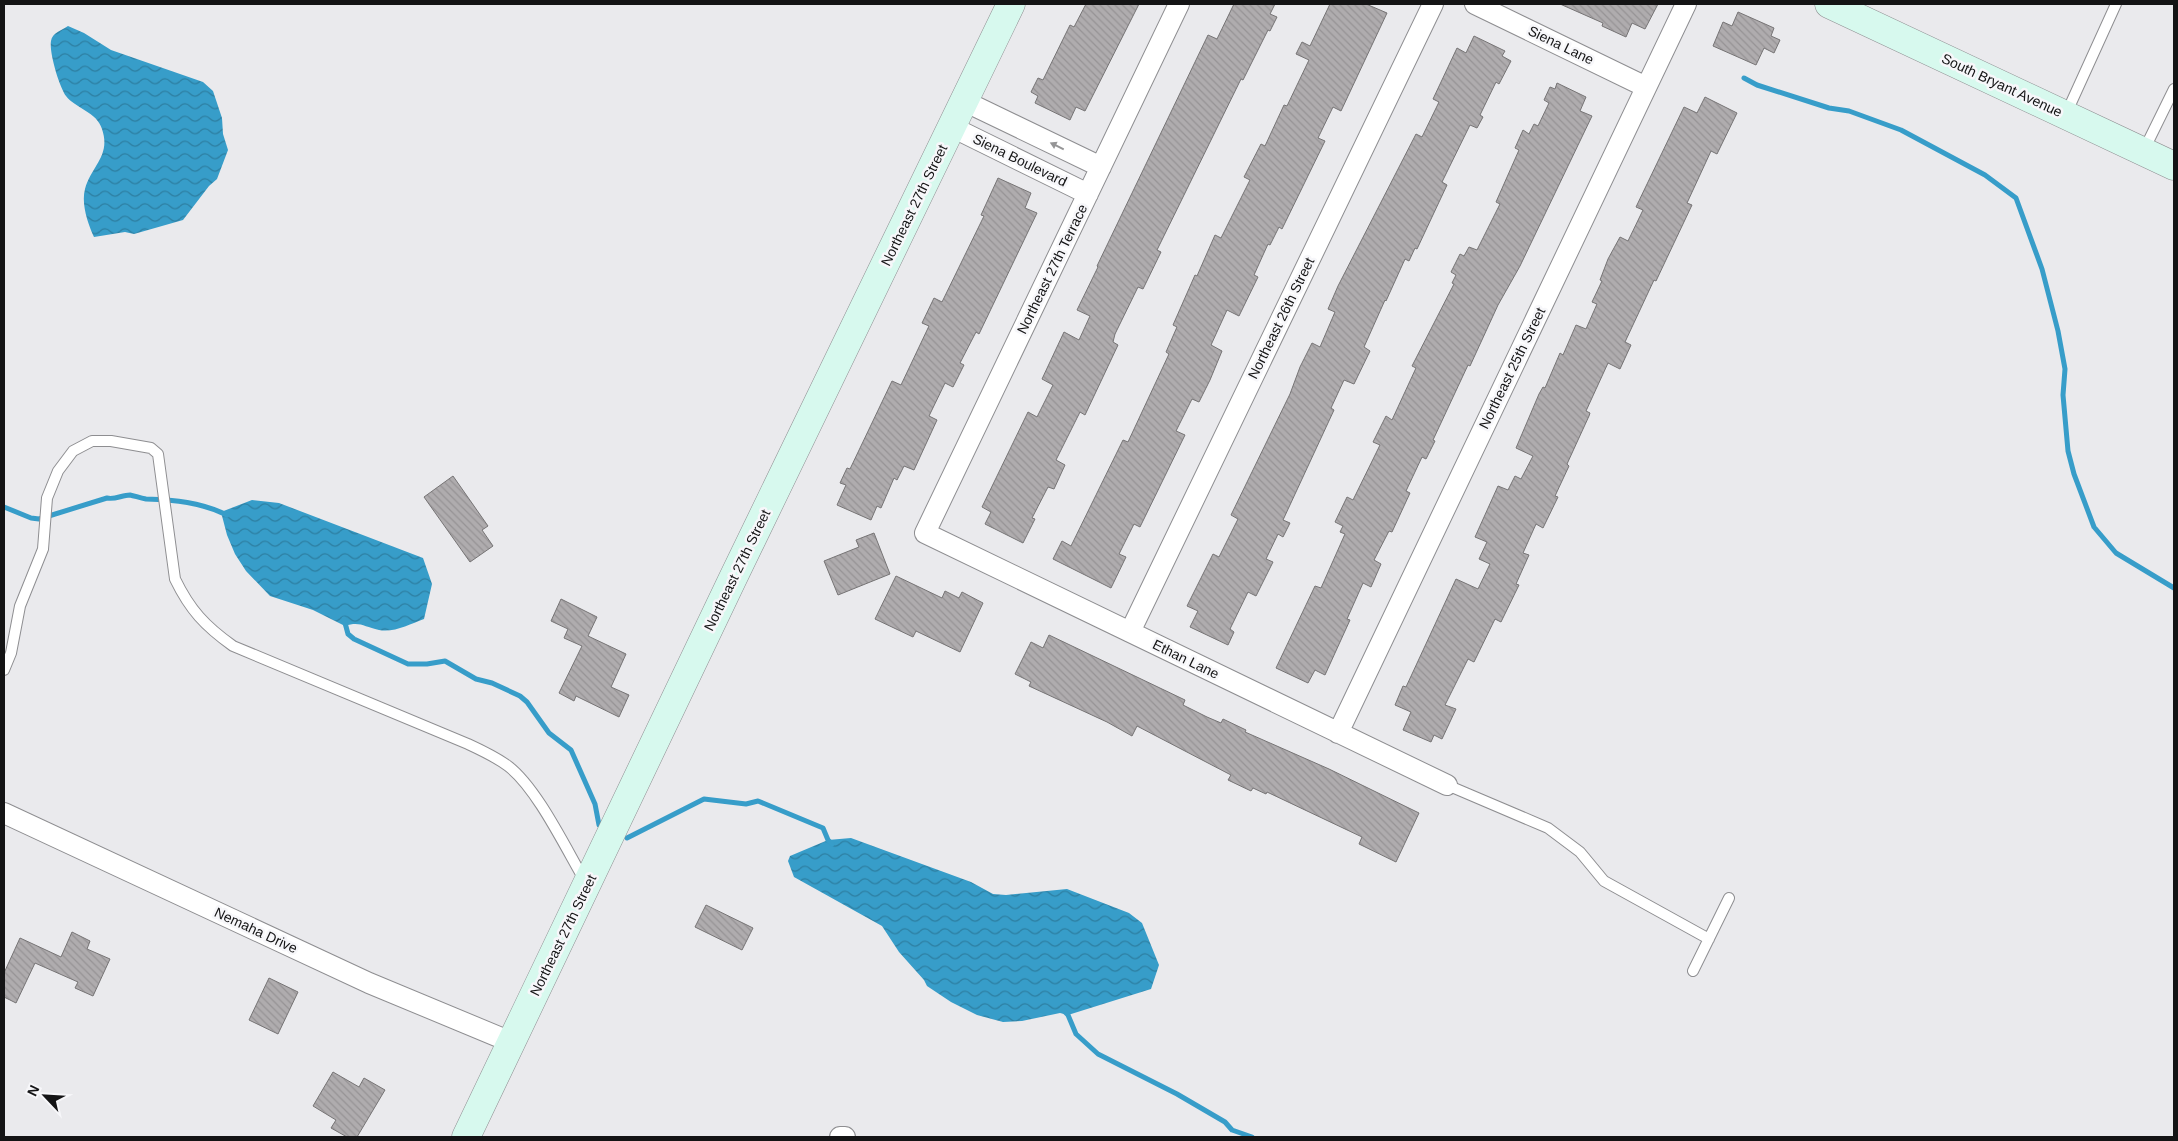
<svg xmlns="http://www.w3.org/2000/svg" width="2178" height="1141" viewBox="0 0 2178 1141" font-family="Arial,sans-serif">
<style>
.water{fill:url(#water-waves)}
.lines{fill:none;stroke-linecap:round;stroke-linejoin:round}
.stream{stroke:#379dc9;stroke-width:5}
.building{fill:url(#building-back-hatch);stroke:#767475}
.lane-casing{stroke:#8e8e91;stroke-width:12}
.street-casing{stroke:#8e8e91;stroke-width:22}
.secondary-casing{stroke:#8e8e91;stroke-width:29}
.lane{stroke:#fff;stroke-width:10}
.street{stroke:#fff;stroke-width:20}
.secondary{stroke:#d7f9ee;stroke-width:28}
.oneway{fill:#959596}
.labels{text-anchor:middle;dominant-baseline:central;stroke-width:5;stroke-linejoin:round;paint-order:stroke}
.street-label{font-size:14px;fill:#141415;stroke:#f7f7fa}
</style>
<defs>
<pattern id="water-waves" width="16" height="10" patternUnits="userSpaceOnUse" patternTransform="scale(1.25)"><rect width="16" height="10" fill="#379dc9"/><path d="M0 5q4-4 8 0t8 0" fill="none" stroke="#2d7fa2"/></pattern>
<pattern id="building-back-hatch" width="6" height="6" patternUnits="userSpaceOnUse" patternTransform="scale(1.25)"><rect width="6" height="6" fill="#afacae"/><path d="M-1 5l2 2M0 0l6 6M5-1l2 2" fill="none" stroke="#969395"/></pattern>
</defs>
<rect width="100%" height="100%" fill="#eaeaed"/>
<!-- water -->
<path class="water" d="M 68,26 L 84,33 L 111,50 L 203,82 L 213,91 L 222,118 L 223,134 L 228,150 L 217,179 L 209,186 L 183,220 L 134,234 L 125,232 L 94,237 C 88,224 81,204 85,189 C 92,165 111,156 102,129 C 97,112 75,108 66,96 C 59,86 49,52 51,41 C 52,33 62,30 68,26 Z
M 252,500 L 279,503 L 423,558 L 432,584 L 424,619 C 410,624 394,633 379,630 C 364,627 360,621 345,626 L 313,610 L 270,596 L 246,571 L 235,554 L 227,535 L 221,512 Z
M 851,838 L 971,882 L 993,894 L 1006,895 L 1067,889 L 1129,913 L 1142,923 L 1159,965 L 1151,989 L 1068,1015 L 1060,1013 L 1022,1021 L 1003,1022 L 977,1015 L 951,1002 L 927,986 L 924,980 L 899,952 L 882,926 L 794,877 L 788,861 L 790,856 L 828,840 Z"/>
<g class="lines">
<!-- stream -->
<path class="stream" d="M 1744,78 L 1757,85 L 1829,108 L 1849,111 L 1901,130 L 1985,175 L 2016,198 L 2042,269 L 2058,331 L 2065,369 L 2063,395 L 2068,451 L 2074,474 L 2094,527 L 2116,553 L 2174,588
M 4,507 L 31,518 L 39,519 L 107,498 C 115,500 122,495 130,495 C 135,496 140,498 146,499 C 175,500 200,502 227,515
M 344,619 L 348,634 L 354,639 L 408,664 L 427,664 L 445,661 L 476,679 L 492,683 L 520,696 L 527,702 L 549,733 L 571,750 L 595,804 L 599,825
M 627,838 L 704,799 L 746,804 L 758,801 L 823,828 L 828,840 L 832,844
M 1064,1011 L 1068,1015 L 1076,1034 L 1098,1054 L 1177,1094 L 1225,1122 L 1232,1130 L 1252,1137"/>
</g>
<!-- building -->
<path class="building" d="M 1086,4 L 1139,4 L 1085,111 L 1076,107 L 1070,120 L 1035,103 L 1038,96 L 1031,92 L 1038,78 L 1043,80 L 1070,25 L 1074,27 Z
M 1234,4 L 1275,4 L 1270,14 L 1277,17 L 1270,31 L 1268,30 L 1243,80 L 1241,79 L 1157,250 L 1161,252 L 1143,289 L 1138,287 L 1115,334 L 1113,342 L 1118,345 L 1102,379 L 1085,415 L 1080,412 L 1056,460 L 1065,465 L 1054,489 L 1048,487 L 1032,518 L 1035,519 L 1023,543 L 985,524 L 991,512 L 982,507 L 1028,412 L 1037,417 L 1053,385 L 1042,379 L 1064,332 L 1079,340 L 1090,316 L 1077,310 L 1098,267 L 1097,266 L 1208,35 L 1217,39 Z
M 1330,4 L 1366,4 L 1387,13 L 1341,111 L 1333,107 L 1318,138 L 1325,141 L 1282,229 L 1279,227 L 1270,245 L 1268,244 L 1254,275 L 1258,277 L 1239,316 L 1227,310 L 1211,345 L 1222,351 L 1210,380 L 1199,402 L 1192,399 L 1176,431 L 1185,435 L 1140,527 L 1134,524 L 1119,554 L 1126,557 L 1111,588 L 1053,559 L 1062,541 L 1071,546 L 1123,440 L 1128,442 L 1169,354 L 1166,352 L 1177,327 L 1173,325 L 1195,275 L 1197,276 L 1215,235 L 1221,238 L 1250,180 L 1244,177 L 1261,144 L 1265,146 L 1284,105 L 1287,106 L 1309,60 L 1296,54 L 1302,42 L 1310,46 Z
M 1560,4 L 1658,4 L 1645,29 L 1632,23 L 1626,37 L 1602,26 L 1603,23 Z
M 1738,12 L 1774,28 L 1771,36 L 1780,40 L 1774,53 L 1764,48 L 1756,65 L 1713,46 L 1723,22 L 1732,26 Z
M 1474,36 L 1505,51 L 1502,56 L 1511,61 L 1499,84 L 1496,82 L 1480,115 L 1483,117 L 1477,128 L 1470,125 L 1442,182 L 1447,185 L 1417,249 L 1415,248 L 1409,261 L 1405,259 L 1386,301 L 1385,300 L 1364,347 L 1370,351 L 1354,384 L 1344,380 L 1331,408 L 1334,410 L 1283,520 L 1290,523 L 1283,537 L 1278,534 L 1266,559 L 1273,562 L 1256,596 L 1248,592 L 1230,629 L 1234,632 L 1228,645 L 1190,627 L 1198,611 L 1187,606 L 1213,554 L 1219,557 L 1238,519 L 1231,515 L 1290,394 L 1300,367 L 1312,343 L 1320,347 L 1335,312 L 1328,309 L 1338,286 L 1416,134 L 1422,137 L 1439,102 L 1433,99 L 1457,48 L 1466,53 Z
M 1557,83 L 1586,97 L 1580,111 L 1592,116 L 1520,266 L 1498,305 L 1470,366 L 1468,365 L 1433,440 L 1435,441 L 1426,459 L 1422,457 L 1406,491 L 1410,493 L 1392,532 L 1389,531 L 1374,560 L 1381,564 L 1371,587 L 1363,583 L 1347,619 L 1350,620 L 1325,675 L 1315,670 L 1308,683 L 1276,668 L 1315,586 L 1321,588 L 1345,534 L 1340,532 L 1343,526 L 1335,522 L 1347,497 L 1353,500 L 1380,445 L 1373,442 L 1386,416 L 1392,420 L 1416,368 L 1412,366 L 1454,284 L 1452,283 L 1456,275 L 1451,272 L 1460,254 L 1464,256 L 1469,247 L 1477,250 L 1500,204 L 1496,202 L 1519,150 L 1515,148 L 1523,130 L 1529,134 L 1534,124 L 1538,126 L 1549,103 L 1544,100 L 1550,87 L 1555,89 Z
M 1705,97 L 1737,113 L 1717,154 L 1711,151 L 1687,203 L 1692,205 L 1656,281 L 1654,280 L 1625,342 L 1631,345 L 1620,369 L 1608,363 L 1586,411 L 1590,413 L 1589,416 L 1567,464 L 1569,466 L 1555,496 L 1558,497 L 1543,528 L 1536,524 L 1523,553 L 1529,555 L 1516,584 L 1519,585 L 1501,622 L 1495,619 L 1474,662 L 1468,659 L 1445,705 L 1456,709 L 1442,739 L 1434,735 L 1431,742 L 1403,730 L 1411,712 L 1395,705 L 1403,686 L 1406,687 L 1456,579 L 1478,589 L 1490,564 L 1479,559 L 1487,542 L 1475,537 L 1498,486 L 1508,490 L 1515,476 L 1521,479 L 1533,456 L 1516,448 L 1539,394 L 1543,387 L 1545,388 L 1560,353 L 1563,355 L 1576,325 L 1586,329 L 1597,304 L 1592,302 L 1602,281 L 1600,280 L 1608,259 L 1620,237 L 1628,241 L 1643,210 L 1636,207 L 1684,107 L 1697,113 Z
M 998,178 L 1031,193 L 1025,208 L 1037,213 L 979,334 L 976,332 L 960,363 L 964,365 L 953,387 L 945,383 L 929,416 L 937,420 L 914,470 L 904,466 L 897,480 L 894,478 L 881,508 L 877,506 L 871,520 L 837,505 L 846,485 L 840,483 L 847,468 L 850,469 L 892,381 L 901,385 L 929,326 L 922,323 L 934,298 L 942,302 L 984,216 L 981,215 Z
M 453,476 L 488,526 L 482,530 L 493,546 L 470,562 L 424,497 Z
M 874,533 L 890,574 L 838,595 L 824,561 L 859,547 L 856,540 Z
M 896,576 L 942,598 L 945,591 L 959,598 L 962,592 L 983,603 L 960,652 L 916,631 L 913,637 L 875,619 Z
M 561,599 L 597,617 L 588,636 L 626,654 L 611,687 L 629,695 L 619,717 L 576,696 L 574,701 L 559,693 L 582,646 L 564,638 L 568,629 L 551,621 Z
M 1049,635 L 1185,700 L 1183,705 L 1207,717 L 1221,723 L 1223,719 L 1246,730 L 1245,732 L 1329,769 L 1419,813 L 1396,862 L 1359,844 L 1362,837 L 1267,792 L 1266,794 L 1253,788 L 1251,791 L 1228,780 L 1231,775 L 1137,726 L 1132,736 L 1107,722 L 1029,686 L 1031,682 L 1015,674 L 1031,642 L 1043,648 Z
M 706,905 L 753,928 L 742,950 L 695,927 Z
M 72,932 L 90,941 L 87,949 L 110,959 L 93,996 L 75,988 L 78,982 L 35,963 L 16,1003 L 4,997 L 4,973 L 20,938 L 61,957 Z
M 269,978 L 298,992 L 278,1034 L 249,1020 Z
M 333,1072 L 359,1087 L 364,1078 L 385,1090 L 357,1137 L 347,1137 L 331,1128 L 336,1120 L 313,1106 Z"/>
<g class="lines">
<defs>
<path id="lane" d="M 2066,114 L 2116,4
M 2144,150 L 2174,89
M 4,670 L 11,653 L 20,606 L 43,549 L 47,498 L 58,471 L 73,451 L 92,441 L 111,441 L 151,448 L 158,454 L 175,579 C 190,610 205,626 233,646 L 468,744 C 481,750 496,757 508,766 C 537,788 566,849 585,881
M 1447,785 L 1548,828 L 1580,852 L 1604,881 L 1709,939
M 1693,971 L 1729,898"/>
<path id="street" d="M 1179,4 L 925,533 L 1447,785
M 1475,4 L 1646,87
M 964,101 L 1101,167
M 952,127 L 1088,194
M 1130,632 L 1433,4
M 1338,733 L 1686,4
M 4,813 L 369,983 L 511,1042
M 840,1137 L 845,1137"/>
<path id="secondary" d="M 1829,4 L 2174,166
M 466,1137 L 733,578 L 1011,4"/>
</defs>
<!-- lane casing -->
<use href="#lane" class="lane-casing"/>
<!-- street casing -->
<use href="#street" class="street-casing"/>
<!-- secondary casing -->
<use href="#secondary" class="secondary-casing"/>
<!-- lane -->
<use href="#lane" class="lane"/>
<!-- street -->
<use href="#street" class="street"/>
<!-- secondary -->
<use href="#secondary" class="secondary"/>
</g>
<!-- one-way arrows -->
<defs><path id="oneway-solid" d="M-6-.8H1V-3.2L6.5 0L1 3.2V.8H-6Z" transform="scale(1.25)"/></defs>
<use class="oneway" href="#oneway-solid" transform="translate(1057 146) rotate(-154)"/>
<g class="labels">
<!-- street labels -->
<g class="street-label">
<text transform="translate(1561 45) rotate(26)">Siena Lane</text>
<text transform="translate(2002 85) rotate(25)">South Bryant Avenue</text>
<text transform="translate(1020 160) rotate(26)">Siena Boulevard</text>
<text transform="translate(914 205) rotate(-64)">Northeast 27th Street</text>
<text transform="translate(1052 269) rotate(-64)">Northeast 27th Terrace</text>
<text transform="translate(1281 318) rotate(-64)">Northeast 26th Street</text>
<text transform="translate(1512 368) rotate(-64)">Northeast 25th Street</text>
<text transform="translate(737 570) rotate(-64)">Northeast 27th Street</text>
<text transform="translate(1186 659) rotate(26)">Ethan Lane</text>
<text transform="translate(256 930) rotate(25)">Nemaha Drive</text>
<text transform="translate(563 935) rotate(-64)">Northeast 27th Street</text>
</g>
</g>
<!-- border -->
<rect width="2178" height="1141" fill="none" stroke="#141415" stroke-width="10"/>
<!-- north arrow -->
<g transform="translate(45 1096) rotate(295)" stroke="#f7f7fa" stroke-width="4" paint-order="stroke">
<path d="M0-4L9 19L0 12L-9 19Z" fill="#141415"/>
<text y="-8" font-size="14" font-weight="bold" text-anchor="middle" fill="#141415">N</text>
</g>
</svg>
